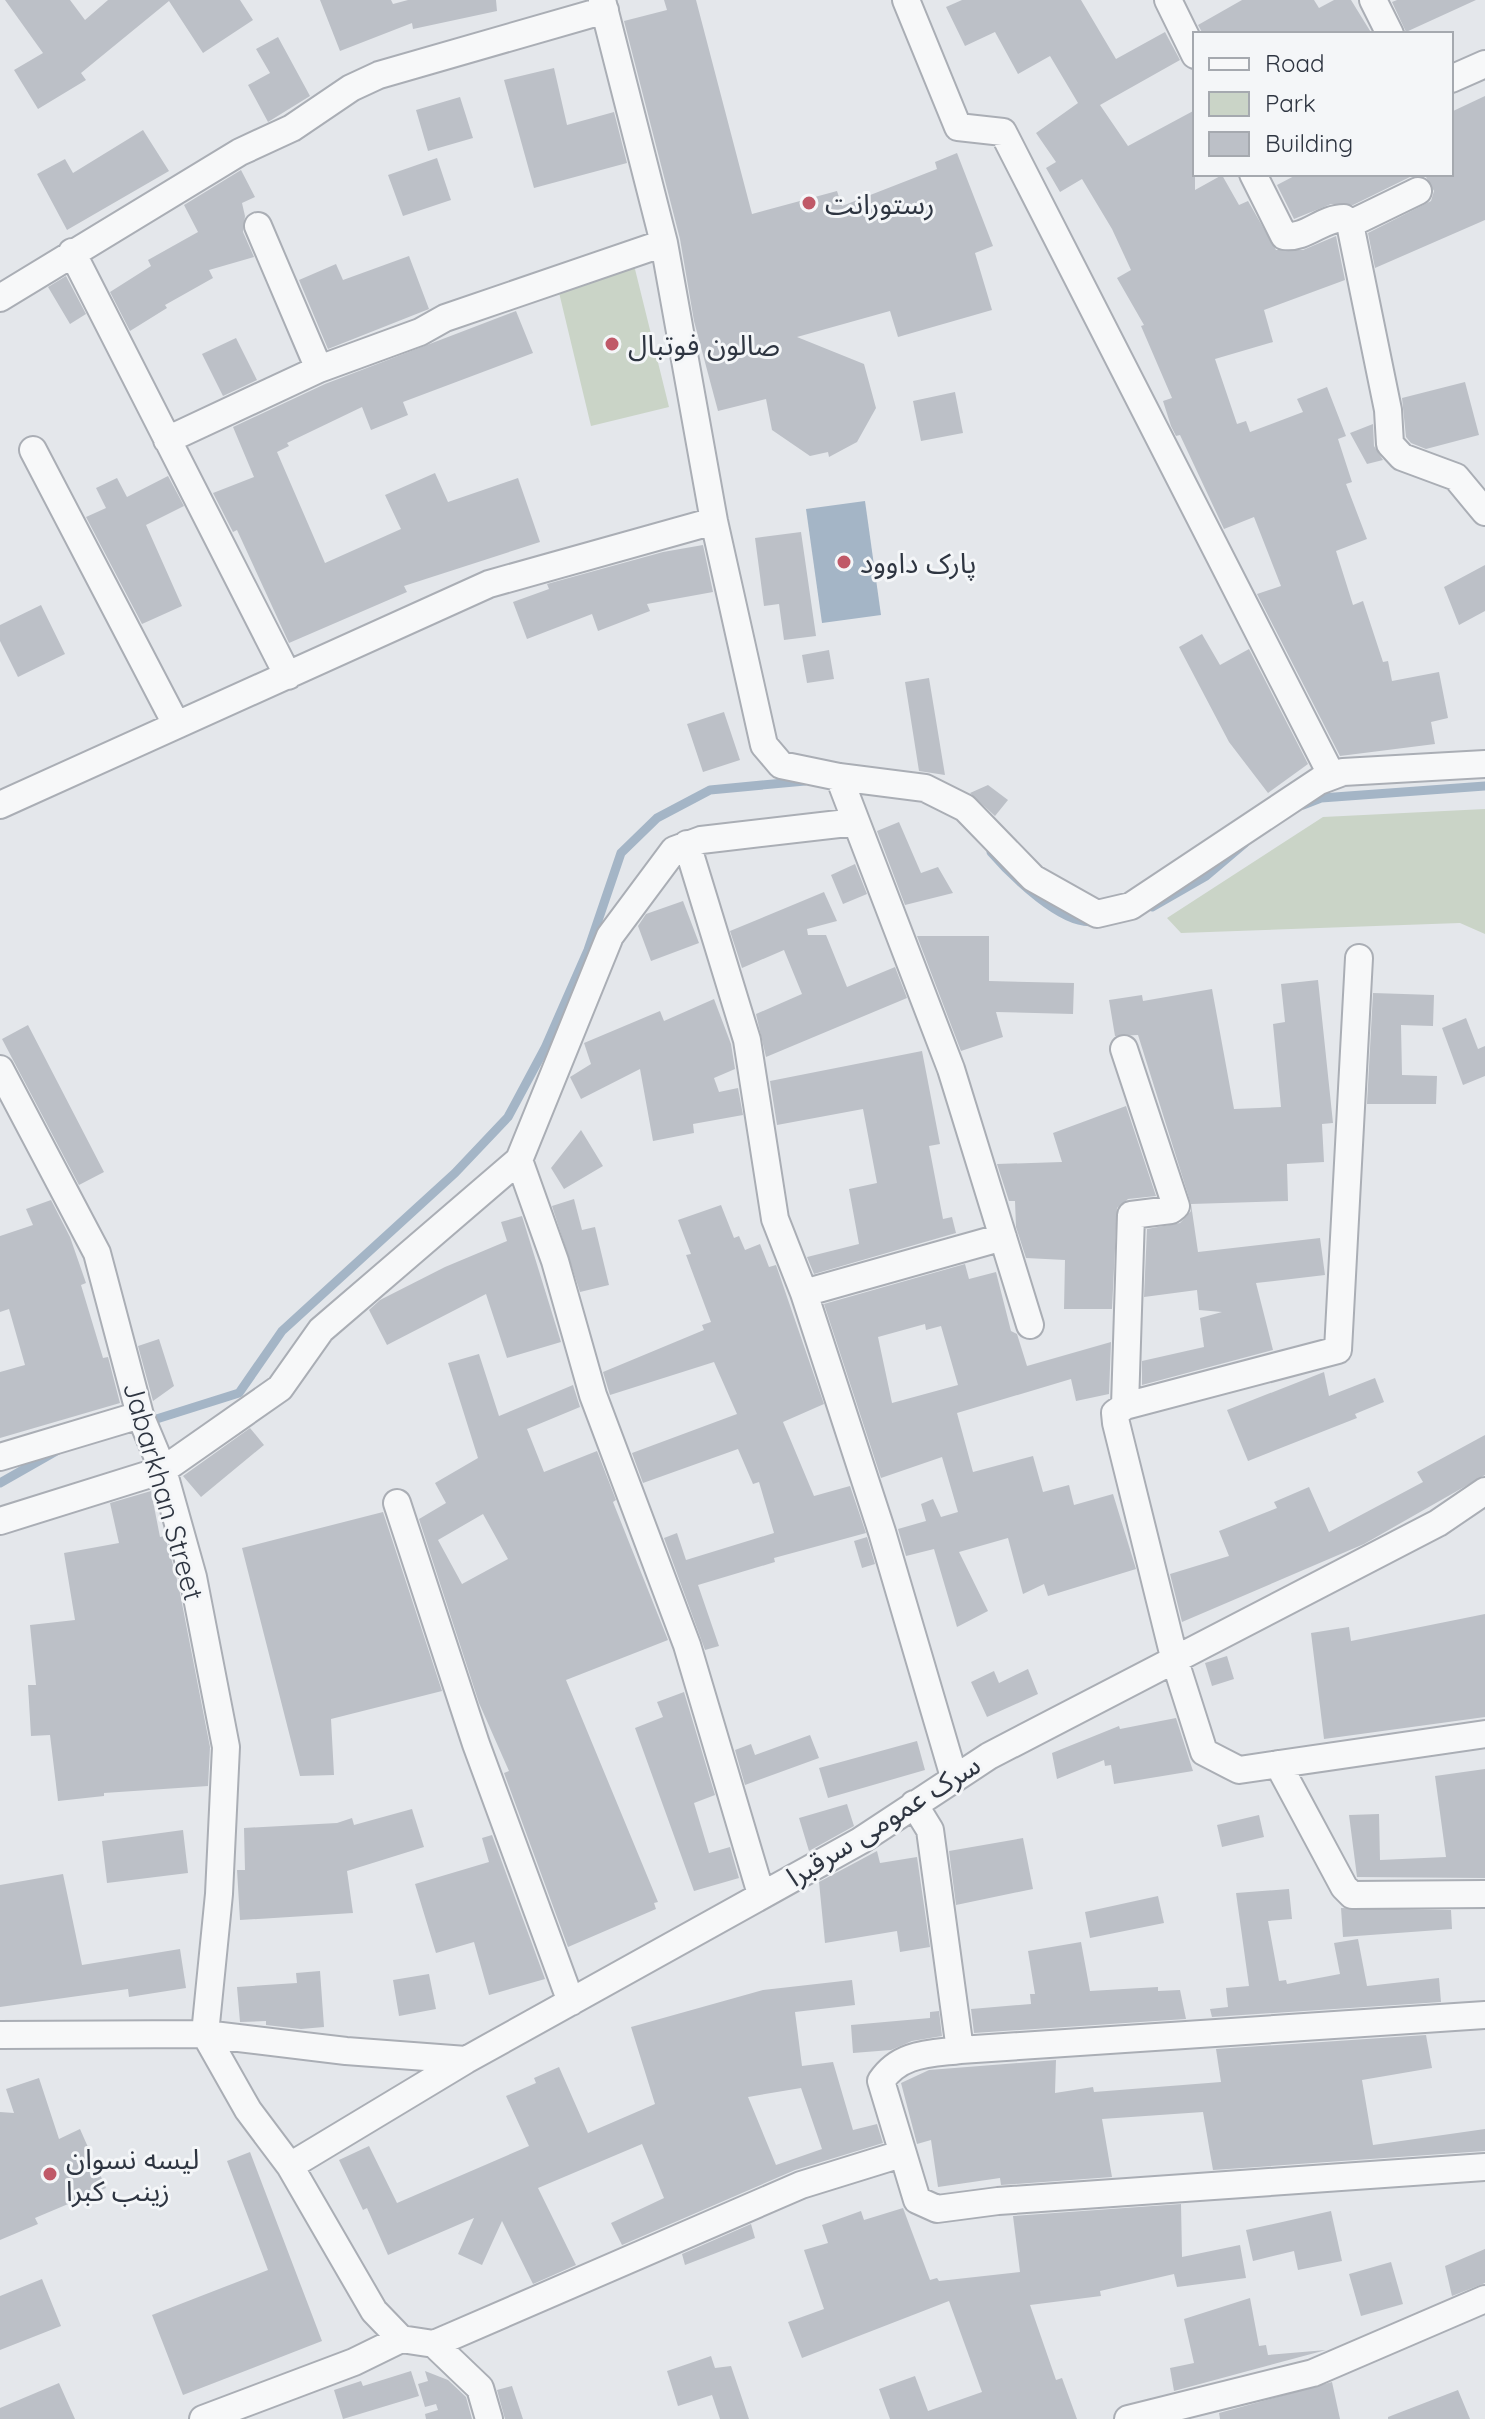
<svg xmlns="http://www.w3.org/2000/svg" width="1485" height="2419" viewBox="0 0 1485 2419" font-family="Quicksand,'Noto Sans Arabic',sans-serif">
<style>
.green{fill:#cad4c7}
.water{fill:#a4b5c6}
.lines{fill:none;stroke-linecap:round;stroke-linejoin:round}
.stream{stroke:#a4b5c6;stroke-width:9}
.building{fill:#bcc0c7;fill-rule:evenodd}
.street-casing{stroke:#aaaeb5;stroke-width:30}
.street{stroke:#f7f8f9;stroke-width:26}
.poi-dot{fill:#c05968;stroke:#f4f6f8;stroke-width:3}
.labels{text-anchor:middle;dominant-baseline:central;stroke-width:6;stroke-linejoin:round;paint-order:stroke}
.poi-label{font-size:28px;fill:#2e3541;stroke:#f4f6f8;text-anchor:start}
.street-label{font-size:28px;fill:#2e3541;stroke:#f4f6f8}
</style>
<rect width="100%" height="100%" fill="#e4e7eb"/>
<!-- green -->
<path class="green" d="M 633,261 L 669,407 L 591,426 L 556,280 Z
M 1485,809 L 1485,934 L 1460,923 L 1181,933 L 1167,918 L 1323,817 Z"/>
<!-- water -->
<path class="water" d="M 865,501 L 881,615 L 822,623 L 806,509 Z"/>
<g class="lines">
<!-- stream -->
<path class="stream" d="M 1303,805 L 1321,798 L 1485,786
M 991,852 C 1010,874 1064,928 1095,921
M 1152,907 L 1206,876 L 1245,843
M 147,1422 L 239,1393 L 282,1331 L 455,1173 L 508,1117 L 545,1048 L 588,950 L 621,853 L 657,818 L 710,790 L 805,781
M 0,1483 L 58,1450"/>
</g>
<!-- building -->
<path class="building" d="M 5,0 L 70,0 L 85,20 L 108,0 L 240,0 L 253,20 L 203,53 L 169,1 L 81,73 L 86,80 L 38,109 L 14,70 L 43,53 Z
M 320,0 L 391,0 L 393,4 L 408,0 L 496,0 L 497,11 L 413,29 L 412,23 L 340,51 Z
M 664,0 L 696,0 L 752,214 L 837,191 L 842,206 L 937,169 L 935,162 L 957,153 L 993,246 L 975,253 L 992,310 L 898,337 L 890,311 L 797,337 L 864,364 L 876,408 L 857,442 L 829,457 L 828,452 L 810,456 L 772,430 L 766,399 L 718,411 L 694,321 L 680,239 L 624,21 L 667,10 Z
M 962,0 L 1081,0 L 1116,59 L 1165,32 L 1180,60 L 1100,105 L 1128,146 L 1195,110 L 1195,190 L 1222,175 L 1239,205 L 1248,201 L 1276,250 L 1303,250 L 1336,236 L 1345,280 L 1264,310 L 1273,342 L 1215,359 L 1237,424 L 1246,421 L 1250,432 L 1303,412 L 1297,399 L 1327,387 L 1346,436 L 1338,439 L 1352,482 L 1346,484 L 1367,539 L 1336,551 L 1353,605 L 1363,601 L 1383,662 L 1388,661 L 1392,681 L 1439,672 L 1448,718 L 1431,722 L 1435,744 L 1340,756 L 1257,594 L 1281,586 L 1254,517 L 1224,529 L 1180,435 L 1176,436 L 1171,426 L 1163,401 L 1172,398 L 1141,326 L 1144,325 L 1117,278 L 1131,270 L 1112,229 L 1082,179 L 1060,192 L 1046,168 L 1056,162 L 1036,133 L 1078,103 L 1050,56 L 1018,74 L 995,32 L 965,46 L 946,7 Z
M 1242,0 L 1314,0 L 1319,8 L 1334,0 L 1351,0 L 1372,34 L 1203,34 L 1198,25 Z
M 1397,0 L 1476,0 L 1406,32 L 1392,2 Z
M 278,37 L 310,96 L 268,122 L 248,85 L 270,73 L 256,49 Z
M 554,68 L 567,125 L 614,112 L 627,163 L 534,188 L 504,80 Z
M 1485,96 L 1485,220 L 1375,268 L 1368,233 L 1431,201 L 1434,191 L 1426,177 L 1412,176 L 1353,205 L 1331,204 L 1294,219 L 1277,185 L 1298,174 L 1451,174 L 1451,112 Z
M 460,97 L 473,138 L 428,151 L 416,110 Z
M 143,130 L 169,171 L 67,230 L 37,174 L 65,159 L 73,173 Z
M 437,158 L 451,200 L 403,216 L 388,175 Z
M 241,170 L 255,197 L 242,203 L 245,216 L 243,232 L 254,257 L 209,270 L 213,278 L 165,305 L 167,308 L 130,331 L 110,292 L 151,266 L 148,260 L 198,232 L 184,205 Z
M 409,256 L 429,309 L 328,349 L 299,280 L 336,264 L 343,280 Z
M 66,276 L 86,314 L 70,324 L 48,287 Z
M 516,311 L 533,353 L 403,402 L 408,415 L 371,430 L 362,407 L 287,443 L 289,446 L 277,452 L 325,563 L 401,529 L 385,495 L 435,473 L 448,502 L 518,478 L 540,542 L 404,586 L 407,592 L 289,643 L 237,530 L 233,532 L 213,493 L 254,477 L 233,427 L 325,384 Z
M 236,338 L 257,380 L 223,396 L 202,354 Z
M 1465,382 L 1479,435 L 1426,449 L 1411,443 L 1406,437 L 1402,398 Z
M 955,392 L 963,433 L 921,441 L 913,401 Z
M 1373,424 L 1374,446 L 1383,460 L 1367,464 L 1350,433 Z
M 168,476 L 184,506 L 146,525 L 182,606 L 142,624 L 86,517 L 106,508 L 96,488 L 117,478 L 127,497 Z
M 801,532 L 816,636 L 784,640 L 779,604 L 764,606 L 755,538 Z
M 703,545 L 713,592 L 647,604 L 650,611 L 598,631 L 592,614 L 527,639 L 513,602 L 549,589 L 547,584 L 663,552 Z
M 1485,565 L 1485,611 L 1459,625 L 1444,587 Z
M 41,605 L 65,654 L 18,677 L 0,641 L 0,625 Z
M 1202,634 L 1220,665 L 1249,649 L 1308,764 L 1268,793 L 1229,742 L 1179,647 Z
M 829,650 L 834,679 L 807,683 L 802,655 Z
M 929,678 L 945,775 L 919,771 L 905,682 Z
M 724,712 L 740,760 L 703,772 L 687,724 Z
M 988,785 L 1008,800 L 995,816 L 970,793 Z
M 899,822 L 921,873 L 938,867 L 953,893 L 905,905 L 877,831 Z
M 855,864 L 867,894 L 843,904 L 831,875 Z
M 824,892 L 837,921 L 807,929 L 808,935 L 826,935 L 847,987 L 895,967 L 907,998 L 766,1057 L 756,1014 L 802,994 L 784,950 L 742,968 L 730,931 Z
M 683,901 L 699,943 L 651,961 L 638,926 L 646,914 Z
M 917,936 L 989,936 L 989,981 L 1074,983 L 1073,1014 L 996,1012 L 1003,1037 L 961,1051 Z
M 1318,980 L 1333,1123 L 1322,1124 L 1324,1162 L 1287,1164 L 1288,1201 L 1191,1204 L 1138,1035 L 1115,1036 L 1109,1000 L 1142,995 L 1143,1001 L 1212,989 L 1234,1109 L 1281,1107 L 1273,1024 L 1285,1022 L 1281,984 Z
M 1373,993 L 1434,995 L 1433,1026 L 1401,1025 L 1402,1075 L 1437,1076 L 1436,1104 L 1367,1104 Z
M 714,999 L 731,1044 L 735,1069 L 714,1078 L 719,1092 L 738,1088 L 743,1115 L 693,1124 L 694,1133 L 653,1141 L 640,1069 L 581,1099 L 570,1077 L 591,1064 L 584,1043 L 660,1011 L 664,1021 Z
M 1466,1018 L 1478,1049 L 1485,1046 L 1485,1076 L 1463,1085 L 1442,1028 Z
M 28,1025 L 104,1172 L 79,1185 L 2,1039 Z
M 922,1051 L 940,1144 L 929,1146 L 943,1219 L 952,1217 L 956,1233 L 814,1274 L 807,1257 L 859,1244 L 849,1189 L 877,1183 L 863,1109 L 777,1125 L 770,1081 Z
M 1126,1106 L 1156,1196 L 1128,1199 L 1117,1208 L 1112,1309 L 1064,1309 L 1065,1260 L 1026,1258 L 1016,1227 L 1015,1201 L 1009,1201 L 997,1164 L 1062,1162 L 1053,1133 Z
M 581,1130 L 603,1166 L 564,1189 L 551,1168 Z
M 574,1199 L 582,1230 L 595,1227 L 609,1285 L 580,1292 L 552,1206 Z
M 51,1200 L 70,1237 L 86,1283 L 81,1285 L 103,1358 L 108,1357 L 120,1403 L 0,1438 L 0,1372 L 25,1365 L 9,1309 L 0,1312 L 0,1236 L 33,1225 L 26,1209 Z
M 1191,1204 L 1198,1252 L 1320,1238 L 1325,1275 L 1256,1283 L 1273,1350 L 1142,1385 L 1142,1361 L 1204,1347 L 1200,1318 L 1222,1312 L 1199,1310 L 1197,1290 L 1144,1297 L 1147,1229 L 1180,1223 L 1191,1211 Z
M 721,1205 L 734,1238 L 739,1236 L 745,1250 L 760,1244 L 769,1267 L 776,1265 L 824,1404 L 783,1422 L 814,1496 L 850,1486 L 866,1533 L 774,1558 L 775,1562 L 698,1585 L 719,1646 L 705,1650 L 664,1538 L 677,1533 L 686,1560 L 774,1533 L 759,1482 L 753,1484 L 738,1449 L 643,1483 L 632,1453 L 737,1414 L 714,1362 L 610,1395 L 603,1372 L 704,1330 L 702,1325 L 711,1322 L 686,1255 L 691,1254 L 678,1220 Z
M 522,1216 L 561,1342 L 507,1358 L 486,1294 L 387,1345 L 369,1310 L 380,1300 L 445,1267 L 507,1241 L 501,1222 Z
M 965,1264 L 969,1279 L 996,1272 L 1011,1331 L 1017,1334 L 1027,1366 L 1111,1342 L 1109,1394 L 1076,1401 L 1071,1379 L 957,1413 L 973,1472 L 1033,1456 L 1043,1492 L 1069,1485 L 1074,1505 L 1113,1494 L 1136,1569 L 1048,1596 L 1044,1584 L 1023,1594 L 1008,1538 L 959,1552 L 988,1611 L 957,1627 L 934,1549 L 906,1556 L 898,1529 L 926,1521 L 921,1504 L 933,1499 L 941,1517 L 958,1512 L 942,1457 L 881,1478 L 824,1304 ZM 925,1324 L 926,1330 L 941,1326 L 958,1385 L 892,1403 L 878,1337 Z
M 159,1339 L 174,1386 L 153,1401 L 138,1346 Z
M 479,1354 L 499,1416 L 573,1385 L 580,1407 L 527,1429 L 544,1472 L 597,1451 L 616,1500 L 613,1502 L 668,1640 L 566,1680 L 658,1902 L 654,1903 L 656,1909 L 568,1947 L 504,1773 L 509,1771 L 479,1703 L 419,1519 L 446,1503 L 435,1483 L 478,1458 L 448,1363 ZM 483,1514 L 508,1559 L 462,1584 L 438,1540 Z
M 1324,1372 L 1329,1396 L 1375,1378 L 1384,1402 L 1355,1414 L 1357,1418 L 1248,1461 L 1227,1410 Z
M 250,1428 L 264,1445 L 201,1497 L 183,1476 Z
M 1485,1435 L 1485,1475 L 1364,1544 L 1182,1622 L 1170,1574 L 1229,1556 L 1219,1531 L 1277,1508 L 1274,1502 L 1309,1487 L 1329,1532 L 1423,1482 L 1417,1472 Z
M 151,1491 L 160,1537 L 165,1536 L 178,1583 L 210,1747 L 208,1786 L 104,1793 L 104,1796 L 58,1801 L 50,1735 L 31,1736 L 28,1685 L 36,1685 L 30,1625 L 75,1620 L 64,1553 L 119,1543 L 110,1503 Z
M 383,1512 L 442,1691 L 331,1719 L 334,1775 L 300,1776 L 242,1548 Z
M 867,1537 L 875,1564 L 862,1568 L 854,1541 Z
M 1485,1614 L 1485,1717 L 1324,1739 L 1311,1633 L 1349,1627 L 1351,1641 Z
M 1227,1656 L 1234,1679 L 1212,1686 L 1205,1663 Z
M 1028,1669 L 1038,1694 L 987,1717 L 971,1682 L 994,1671 L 999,1683 Z
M 684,1692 L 715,1795 L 694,1803 L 709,1853 L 730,1847 L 739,1878 L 694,1891 L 635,1728 L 663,1717 L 657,1702 Z
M 1176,1718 L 1193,1771 L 1114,1784 L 1111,1765 L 1105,1766 L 1104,1760 L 1057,1779 L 1052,1753 L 1119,1726 L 1120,1729 Z
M 810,1735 L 819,1758 L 745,1785 L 735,1750 L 751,1744 L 755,1755 Z
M 917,1741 L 925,1770 L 828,1798 L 819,1768 Z
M 1485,1769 L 1485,1878 L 1357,1877 L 1349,1815 L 1379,1814 L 1380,1860 L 1446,1857 L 1435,1776 Z
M 847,1804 L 854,1826 L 809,1851 L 799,1818 Z
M 412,1809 L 424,1847 L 347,1871 L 353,1913 L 240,1920 L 237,1870 L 245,1870 L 244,1828 L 337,1823 L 352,1818 L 354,1825 Z
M 1259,1815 L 1264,1837 L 1222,1847 L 1217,1825 Z
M 183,1830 L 188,1873 L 107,1883 L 102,1841 Z
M 492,1835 L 545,1979 L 489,1995 L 474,1942 L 436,1953 L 415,1884 L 489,1862 L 482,1838 Z
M 1023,1838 L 1033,1889 L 956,1905 L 949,1851 Z
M 877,1851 L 880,1863 L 917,1857 L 930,1947 L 900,1952 L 897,1931 L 825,1943 L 819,1882 Z
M 63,1874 L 82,1965 L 180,1949 L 186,1988 L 129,1997 L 128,1989 L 0,2007 L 0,1885 Z
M 1289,1889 L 1292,1919 L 1268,1921 L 1279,1981 L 1286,1980 L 1287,1984 L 1340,1974 L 1334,1943 L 1358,1939 L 1367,1986 L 1439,1978 L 1441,2002 L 1212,2017 L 1210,2009 L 1228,2007 L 1226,1988 L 1249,1986 L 1236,1893 Z
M 1158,1896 L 1164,1923 L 1090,1938 L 1085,1912 Z
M 1341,1908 L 1451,1910 L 1452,1929 L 1343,1937 Z
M 1081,1942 L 1090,1991 L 1158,1987 L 1158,1991 L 1180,1990 L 1186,2019 L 974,2033 L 971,2009 L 1031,2004 L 1030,1994 L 1035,1994 L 1028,1951 Z
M 320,1971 L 324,2027 L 301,2029 L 266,2025 L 266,2021 L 240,2022 L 237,1987 L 297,1983 L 296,1973 Z
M 429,1974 L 436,2009 L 399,2016 L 393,1980 Z
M 852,1980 L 855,2005 L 795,2012 L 802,2066 L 833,2062 L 853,2130 L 877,2124 L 883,2143 L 795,2170 L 622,2245 L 611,2223 L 664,2198 L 642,2144 L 538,2188 L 576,2265 L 533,2284 L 502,2221 L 482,2265 L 458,2254 L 474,2218 L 388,2255 L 367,2208 L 363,2210 L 339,2160 L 369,2146 L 397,2203 L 529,2146 L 506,2096 L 536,2083 L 534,2078 L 559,2067 L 588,2133 L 655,2104 L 631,2027 L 763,1990 ZM 801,2088 L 822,2149 L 776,2165 L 748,2097 Z
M 939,2011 L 942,2036 L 912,2041 L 891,2050 L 853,2053 L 851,2025 L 930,2018 L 930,2012 Z
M 1426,2035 L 1432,2068 L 1362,2080 L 1373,2145 L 1485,2129 L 1485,2151 L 1213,2170 L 1203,2112 L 1102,2119 L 1112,2177 L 1001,2185 L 1000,2178 L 938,2187 L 931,2140 L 917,2144 L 901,2083 L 929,2070 L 1056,2060 L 1055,2093 L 1093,2087 L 1094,2092 L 1221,2082 L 1216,2049 Z
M 39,2078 L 59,2139 L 80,2129 L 106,2188 L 35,2218 L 38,2224 L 0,2240 L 0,2112 L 14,2113 L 6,2089 Z
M 250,2152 L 322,2341 L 183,2395 L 152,2315 L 268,2270 L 227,2161 Z
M 1181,2204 L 1182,2257 L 1240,2245 L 1246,2278 L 1177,2287 L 1174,2274 L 1100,2291 L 1101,2296 L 1030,2305 L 1056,2380 L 1062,2378 L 1077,2419 L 890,2419 L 879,2389 L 915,2376 L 928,2411 L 982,2392 L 949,2301 L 802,2358 L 788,2322 L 824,2309 L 804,2250 L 828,2243 L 822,2225 L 861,2211 L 864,2220 L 903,2208 L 930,2280 L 937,2278 L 939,2281 L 1020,2272 L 1013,2216 Z
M 1331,2211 L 1342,2261 L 1298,2270 L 1294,2251 L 1253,2261 L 1246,2230 Z
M 751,2224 L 755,2238 L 685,2265 L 682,2254 Z
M 1485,2249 L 1485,2283 L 1452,2296 L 1445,2266 Z
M 1391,2262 L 1403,2304 L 1361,2316 L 1349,2274 Z
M 42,2279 L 61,2326 L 0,2350 L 0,2296 Z
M 1250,2298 L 1259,2346 L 1266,2345 L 1268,2355 L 1326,2350 L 1174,2391 L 1170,2368 L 1194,2363 L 1184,2319 Z
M 711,2356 L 715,2368 L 731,2366 L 749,2419 L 720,2419 L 712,2395 L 678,2406 L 667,2371 Z
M 411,2371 L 419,2396 L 343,2419 L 334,2390 L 361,2381 L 363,2386 Z
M 425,2371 L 448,2380 L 466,2397 L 472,2419 L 426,2419 L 425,2414 L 438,2410 L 436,2404 L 425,2407 L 418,2384 L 428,2381 Z
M 1332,2382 L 1340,2419 L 1220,2419 L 1219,2413 Z
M 59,2383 L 75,2419 L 0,2419 L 0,2408 Z
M 512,2386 L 523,2419 L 505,2419 L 497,2390 Z
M 1458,2390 L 1470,2419 L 1388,2419 L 1388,2417 Z"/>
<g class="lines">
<defs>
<path id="street" d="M 602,0 L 664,243 L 714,521 L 764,745 L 781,765 L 839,777 L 925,788 L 965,808 L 1033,878 L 1097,914 L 1131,906 L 1319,781 L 1343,772 L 1485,764
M 906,0 L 958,127 L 1003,132 L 1332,776
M 1168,0 L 1195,55
M 1373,0 L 1390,34
M 1451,79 L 1485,64
M 1253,174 L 1284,236 C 1306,239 1322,218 1344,218 L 1350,224 L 1388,410 L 1390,444 L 1402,457 L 1456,477 L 1485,512
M 1350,224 L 1418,191
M 258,226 L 319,369
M 72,252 L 288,676
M 0,298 L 240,152 L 292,128 L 351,88 L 379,75 L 605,10
M 167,440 L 319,369 L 420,332 L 445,318 L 664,243
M 33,450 L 176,724
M 839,777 L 951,1069 L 1030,1325
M 0,805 L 489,584 L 714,521
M 687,844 L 747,1040 L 775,1219 L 804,1293 L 882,1532 L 954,1777
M 1359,958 L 1338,1350 L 1125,1406 L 1115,1413 L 1116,1423 L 1175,1661 L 1204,1752 L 1239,1770 L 1485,1734
M 1124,1049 L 1176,1206 L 1171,1210 L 1131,1215 L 1125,1406
M 0,1069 L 97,1253 L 140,1415 L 163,1470 L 193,1577 L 226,1747 L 219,1894 L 205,2034
M 519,1160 L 555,1261 L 593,1395 L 687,1645 L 761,1894
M 804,1293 L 1003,1237
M 0,1457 L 140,1415
M 397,1503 L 476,1744 L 571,2002
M 0,1521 L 163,1470 L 280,1388 L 321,1330 L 519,1160 L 610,936 L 674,850 L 701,840 L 856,822
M 1278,1764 L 1344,1887 L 1352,1895 L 1485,1894
M 914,1804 L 930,1830 L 960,2050
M 1485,2015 L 960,2050 C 928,2054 900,2053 881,2081 L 917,2200 L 937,2209 L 998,2201 L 1485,2167
M 205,2034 L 248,2110 L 290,2166 L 374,2311 L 401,2339 L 434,2344 L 801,2185 L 901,2154
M 0,2035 L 205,2034 L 346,2051 L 466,2060
M 290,2166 L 466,2060 L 860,1841 L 989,1756 L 1438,1523 L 1485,1491
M 434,2344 L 480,2388 L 489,2419
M 203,2419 L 354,2362 L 401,2339
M 1128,2419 L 1313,2373 L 1485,2299"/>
</defs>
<!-- street casing -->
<use href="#street" class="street-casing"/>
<!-- street -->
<use href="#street" class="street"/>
</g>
<!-- markers -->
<g class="poi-dot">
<circle cx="809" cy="203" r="8"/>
<circle cx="612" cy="344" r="8"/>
<circle cx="844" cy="562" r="8"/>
<circle cx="50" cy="2174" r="8"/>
</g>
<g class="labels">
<!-- poi labels -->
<g class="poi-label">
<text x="825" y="203">رستورانت</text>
<text x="628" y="344">صالون فوتبال</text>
<text x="860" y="562">پارک داوود</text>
<text x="66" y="2158">لیسه نسوان<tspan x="66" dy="32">زینب کبرا</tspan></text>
</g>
<!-- street labels -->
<g class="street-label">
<text transform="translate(164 1491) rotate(74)">Jabarkhan Street</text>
<text transform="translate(883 1820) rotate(-32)">سرک عمومی سرقبرا</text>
</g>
</g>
<!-- legend -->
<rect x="1193" y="32" width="260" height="144" fill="#f4f6f8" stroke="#a5a9af" stroke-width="2"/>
<rect x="1209" y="58" width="40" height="12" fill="#f7f8f9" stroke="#a5a9af" stroke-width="2"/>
<text x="1265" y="72" font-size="24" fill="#2e3541">Road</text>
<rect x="1209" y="92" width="40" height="24" fill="#cad4c7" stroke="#a5a9af" stroke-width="2"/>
<text x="1265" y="112" font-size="24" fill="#2e3541">Park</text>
<rect x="1209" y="132" width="40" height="24" fill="#bcc0c7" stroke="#a5a9af" stroke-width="2"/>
<text x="1265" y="152" font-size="24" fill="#2e3541">Building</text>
</svg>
